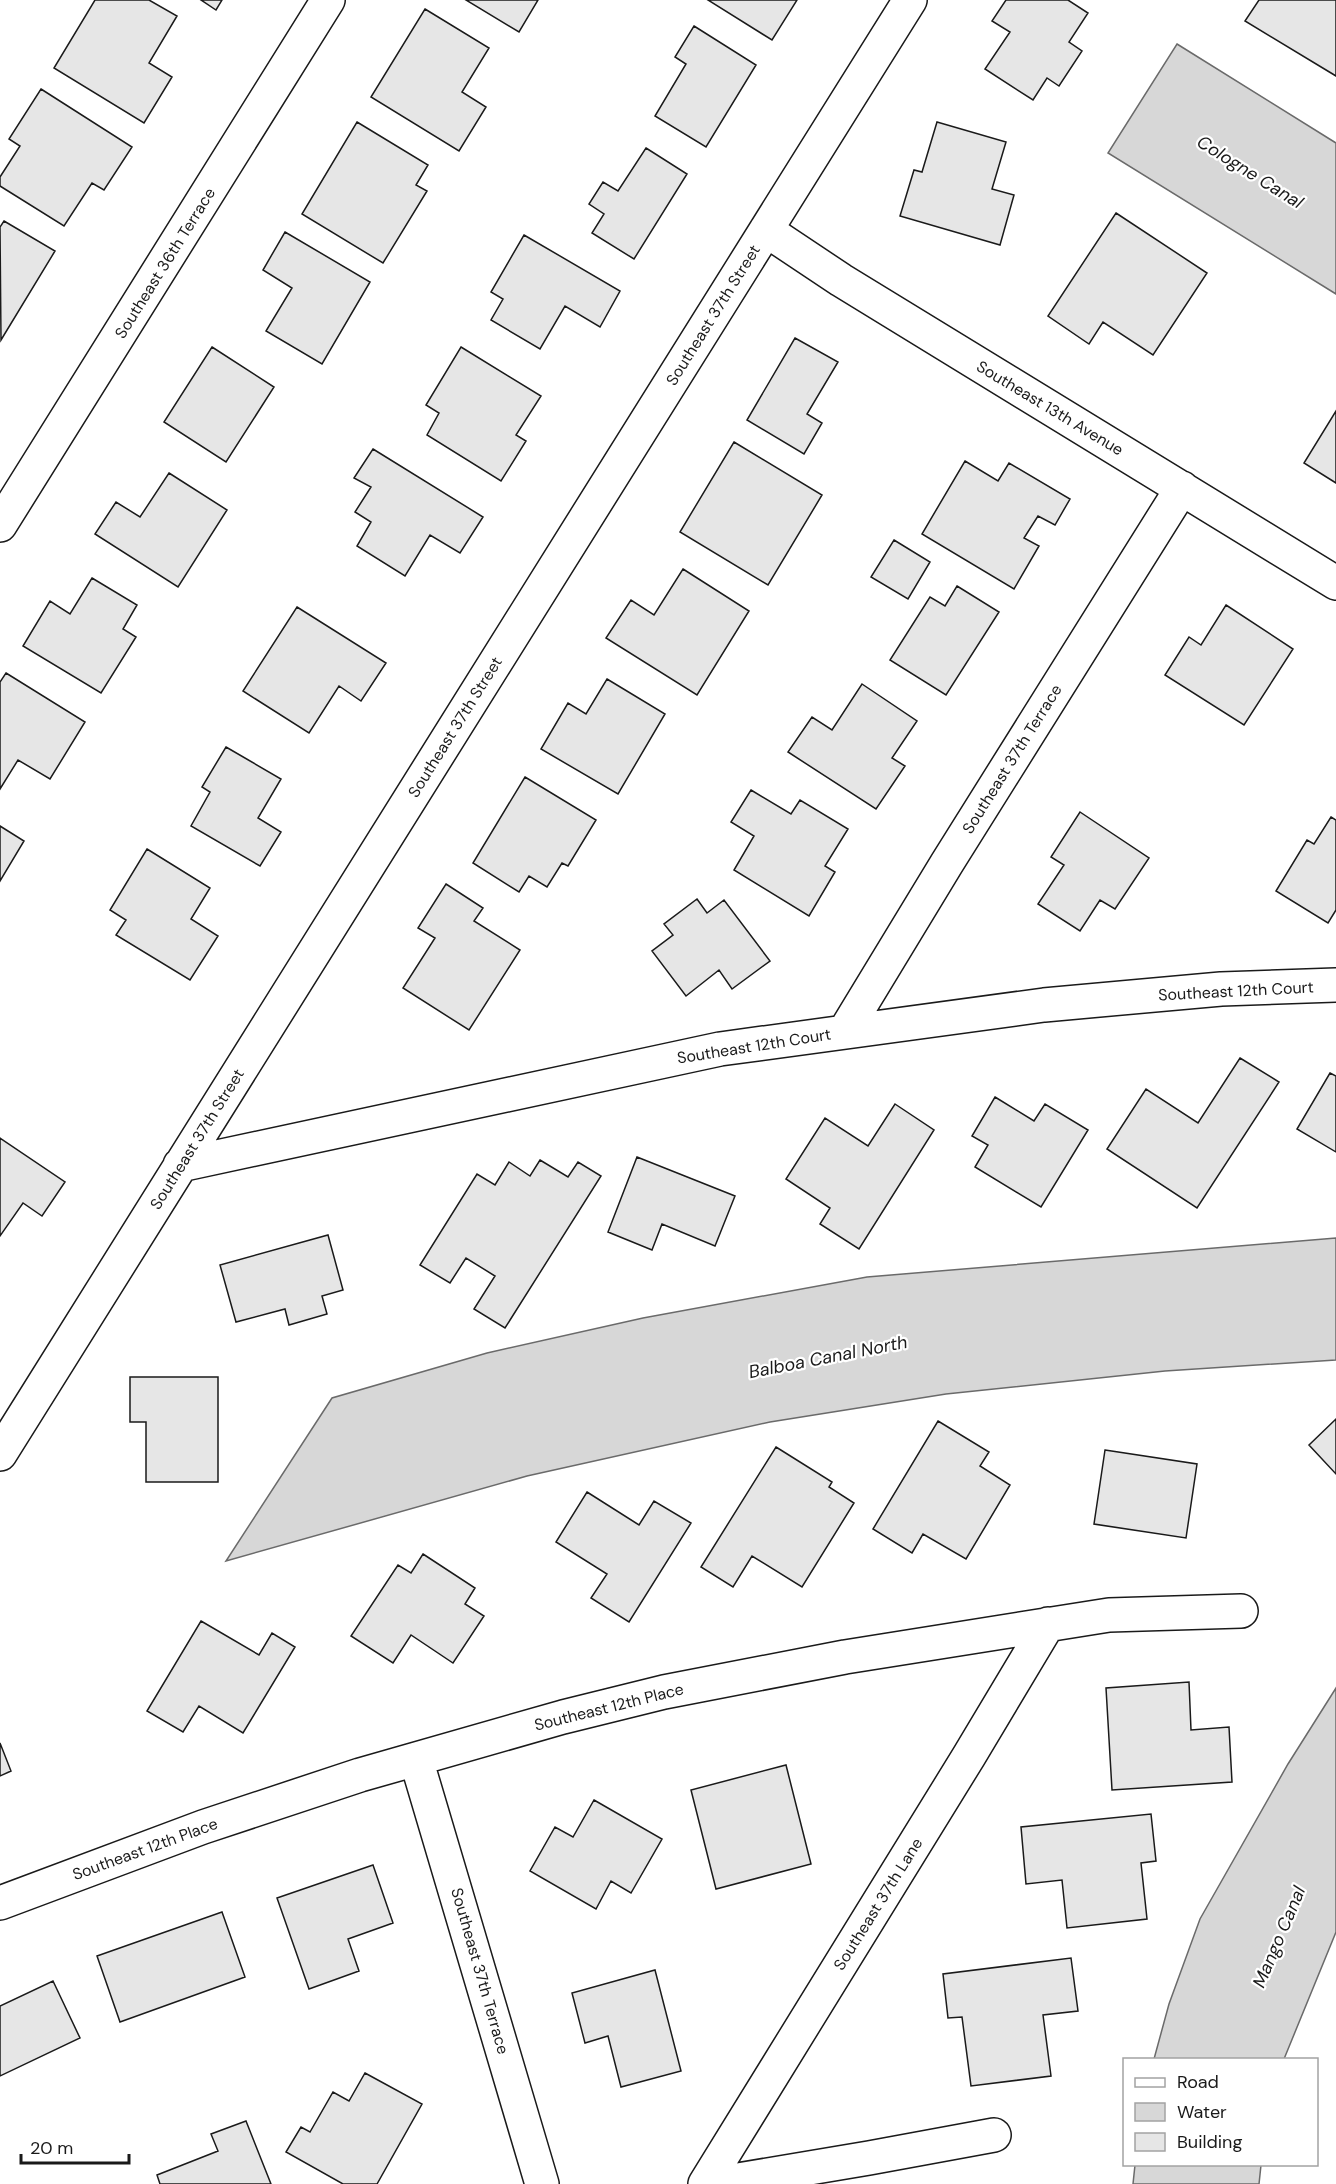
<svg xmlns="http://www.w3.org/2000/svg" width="1336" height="2184" viewBox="0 0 1336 2184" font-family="'DM Sans',sans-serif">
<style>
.water{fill:#d7d7d7;stroke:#6a6a6a;stroke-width:1.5}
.building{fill:#e6e6e6;stroke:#1a1a1a;stroke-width:1.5}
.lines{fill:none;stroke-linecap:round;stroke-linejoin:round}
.minor-casing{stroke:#1a1a1a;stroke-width:36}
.minor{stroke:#fff;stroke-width:33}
.labels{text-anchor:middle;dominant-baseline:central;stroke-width:4.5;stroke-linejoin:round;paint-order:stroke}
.street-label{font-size:16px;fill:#1a1a1a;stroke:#fff}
.water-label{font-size:18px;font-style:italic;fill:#1a1a1a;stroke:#fff}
</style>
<rect width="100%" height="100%" fill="#fff"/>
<!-- water -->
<path class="water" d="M 1177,44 L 1336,143 L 1336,294 L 1108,153 Z
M 1336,1238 L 1336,1360 L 1165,1371 L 946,1394 L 770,1422 L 527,1476 L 226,1561 L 332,1398 L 487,1353 L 643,1318 L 867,1277 Z
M 1336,1688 L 1336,1932 L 1284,2059 L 1154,2059 L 1169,2004 L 1200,1919 L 1288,1764 Z
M 1135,2165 L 1261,2165 L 1259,2184 L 1133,2184 Z"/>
<!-- building -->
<path class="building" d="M 95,0 L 149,0 L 177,16 L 149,63 L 172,77 L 144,123 L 54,68 Z
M 201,0 L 222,0 L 216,10 Z
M 466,0 L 538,0 L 519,32 Z
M 708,0 L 797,0 L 772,40 Z
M 1006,0 L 1068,0 L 1088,13 L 1069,42 L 1082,51 L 1059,86 L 1047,78 L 1033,100 L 985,69 L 1010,32 L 992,21 Z
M 1259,0 L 1336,0 L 1336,76 L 1245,21 Z
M 425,9 L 489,48 L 462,92 L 486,107 L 459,151 L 371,97 Z
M 694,26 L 756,65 L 706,147 L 655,116 L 686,64 L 675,57 Z
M 41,89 L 132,147 L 104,190 L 92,183 L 64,226 L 0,186 L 0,177 L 20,146 L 9,139 Z
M 357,122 L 428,165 L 416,185 L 427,191 L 383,263 L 302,214 Z
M 937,122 L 1006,142 L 992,189 L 1014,195 L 1000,245 L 900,216 L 914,170 L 922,172 Z
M 646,148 L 687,174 L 634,259 L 592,233 L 604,214 L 589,204 L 603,182 L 618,191 Z
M 1116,213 L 1207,273 L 1153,355 L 1103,322 L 1089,344 L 1048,316 Z
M 4,221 L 55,251 L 1,340 L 0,227 Z
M 285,232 L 370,282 L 322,364 L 266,331 L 292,288 L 263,270 Z
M 524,235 L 620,291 L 600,327 L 565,306 L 540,349 L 491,320 L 503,299 L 491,292 Z
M 795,338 L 838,362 L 807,414 L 822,423 L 804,454 L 747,420 Z
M 212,347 L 274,387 L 226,462 L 164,422 Z
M 461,347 L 541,396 L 516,435 L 526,441 L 501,481 L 427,435 L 439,413 L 426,405 Z
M 1336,411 L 1336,483 L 1304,463 Z
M 734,442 L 822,495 L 768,585 L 680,532 Z
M 373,449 L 483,517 L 460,553 L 430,535 L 405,576 L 357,546 L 371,522 L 355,512 L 371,487 L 354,478 Z
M 965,461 L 998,481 L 1009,463 L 1070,499 L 1055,525 L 1038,516 L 1024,538 L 1039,546 L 1014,589 L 922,534 Z
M 169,473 L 227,510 L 178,587 L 95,534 L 116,502 L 140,517 Z
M 894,540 L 930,562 L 908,599 L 871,577 Z
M 683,569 L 749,611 L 697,695 L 606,638 L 631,600 L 654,615 Z
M 92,578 L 137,605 L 123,629 L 136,637 L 101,693 L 23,646 L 50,601 L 70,614 Z
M 957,586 L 999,612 L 946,695 L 890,660 L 930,597 L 945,606 Z
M 1226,605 L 1293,649 L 1244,725 L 1165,675 L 1189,637 L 1201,645 Z
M 297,607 L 386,663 L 361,701 L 339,686 L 309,733 L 243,691 Z
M 6,673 L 85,722 L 50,779 L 18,760 L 0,789 L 0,682 Z
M 607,679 L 665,714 L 618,794 L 541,749 L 568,703 L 586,714 Z
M 862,684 L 917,721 L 892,758 L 905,766 L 876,809 L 788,752 L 812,717 L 832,730 Z
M 226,747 L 281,779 L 258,818 L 281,832 L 260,866 L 191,826 L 210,792 L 202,787 Z
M 525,777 L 596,820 L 568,866 L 562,863 L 547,887 L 529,876 L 519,892 L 473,863 Z
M 751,790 L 791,814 L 800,800 L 848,829 L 825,866 L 835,872 L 809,916 L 734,870 L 754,836 L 731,822 Z
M 1080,812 L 1149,858 L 1115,909 L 1100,900 L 1080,931 L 1038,904 L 1064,865 L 1051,857 Z
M 1331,817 L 1336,820 L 1336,910 L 1328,923 L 1276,891 L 1307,840 L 1314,844 Z
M 0,826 L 24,841 L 0,881 Z
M 147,849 L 210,888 L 191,919 L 218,936 L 190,980 L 116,935 L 126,920 L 110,910 Z
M 446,884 L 483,908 L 474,921 L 520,950 L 469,1030 L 403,988 L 435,938 L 418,928 Z
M 697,899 L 707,913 L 724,900 L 770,961 L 732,989 L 719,970 L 686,996 L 652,951 L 673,935 L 664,924 Z
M 1240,1058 L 1279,1082 L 1197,1208 L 1107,1149 L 1146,1089 L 1198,1123 Z
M 1330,1073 L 1336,1076 L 1336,1152 L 1297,1129 Z
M 995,1097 L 1034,1121 L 1045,1104 L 1088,1130 L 1041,1207 L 975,1167 L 988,1145 L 972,1136 Z
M 895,1104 L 934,1130 L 859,1249 L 820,1224 L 830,1208 L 786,1179 L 825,1118 L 868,1146 Z
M 0,1138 L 65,1182 L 42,1216 L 23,1203 L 0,1236 Z
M 637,1157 L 735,1196 L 715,1246 L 662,1224 L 652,1250 L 608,1232 Z
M 540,1160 L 568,1177 L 578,1162 L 601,1176 L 505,1328 L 474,1309 L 495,1276 L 466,1258 L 450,1283 L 420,1265 L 477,1174 L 495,1185 L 509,1162 L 530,1176 Z
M 328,1235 L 343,1290 L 322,1296 L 327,1314 L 289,1325 L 285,1309 L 236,1322 L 220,1265 Z
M 130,1377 L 218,1377 L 218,1482 L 146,1482 L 146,1422 L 130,1422 Z
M 1336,1419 L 1336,1474 L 1309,1445 Z
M 938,1421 L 989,1452 L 980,1466 L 1010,1485 L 966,1559 L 923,1534 L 912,1553 L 873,1529 Z
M 776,1447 L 832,1482 L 829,1487 L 854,1503 L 802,1587 L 752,1556 L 733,1587 L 701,1567 Z
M 1105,1450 L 1197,1464 L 1186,1538 L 1094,1524 Z
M 587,1492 L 639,1525 L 654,1501 L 691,1523 L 629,1622 L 591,1598 L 607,1574 L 556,1542 Z
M 423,1554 L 475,1588 L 465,1604 L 484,1616 L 453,1663 L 411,1635 L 393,1663 L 351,1636 L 398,1565 L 411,1573 Z
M 201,1621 L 259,1655 L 272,1633 L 295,1647 L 243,1733 L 199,1706 L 183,1732 L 147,1711 Z
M 1189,1682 L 1191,1730 L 1229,1727 L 1232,1782 L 1112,1790 L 1106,1688 Z
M 0,1743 L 11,1771 L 0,1776 Z
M 786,1765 L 811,1864 L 716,1889 L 691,1790 Z
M 594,1800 L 662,1839 L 631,1893 L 611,1881 L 596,1909 L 530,1871 L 555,1827 L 573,1837 Z
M 1151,1814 L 1156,1861 L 1141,1863 L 1147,1919 L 1067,1928 L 1062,1880 L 1026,1884 L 1021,1827 Z
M 373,1865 L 393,1923 L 348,1939 L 359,1971 L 309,1989 L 277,1898 Z
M 222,1912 L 245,1977 L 120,2022 L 97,1956 Z
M 1071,1958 L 1078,2011 L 1043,2015 L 1051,2076 L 971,2086 L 962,2017 L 948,2018 L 943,1974 Z
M 655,1970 L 681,2071 L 621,2087 L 608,2036 L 585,2043 L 572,1993 Z
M 53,1981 L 80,2038 L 0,2076 L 0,2006 Z
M 365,2073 L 422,2104 L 377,2184 L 343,2184 L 286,2152 L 301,2127 L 310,2132 L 333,2092 L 349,2101 Z
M 246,2121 L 271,2184 L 160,2184 L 157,2175 L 218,2151 L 211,2134 Z"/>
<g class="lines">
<defs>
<path id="minor" d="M 766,230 L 841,280 L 1336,583
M 0,525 L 328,0
M 845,1031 L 947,863 L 1182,488
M 180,1165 L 720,1049 L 1044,1005 L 1221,989 L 1336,985
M 0,1454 L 910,0
M 416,1759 L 542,2184
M 0,1903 L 203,1827 L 360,1775 L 563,1717 L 664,1692 L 845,1657 L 1109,1615 L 1241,1611
M 705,2184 L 969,1756 L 1048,1624
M 714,2184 L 869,2158 L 994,2135"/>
</defs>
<!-- minor casing -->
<use href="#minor" class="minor-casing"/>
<!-- minor -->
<use href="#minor" class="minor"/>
</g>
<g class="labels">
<!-- street labels -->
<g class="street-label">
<text transform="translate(165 263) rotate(-58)">Southeast 36th Terrace</text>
<text transform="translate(713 315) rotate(-58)">Southeast 37th Street</text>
<text transform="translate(1050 408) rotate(31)">Southeast 13th Avenue</text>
<text transform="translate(455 727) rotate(-58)">Southeast 37th Street</text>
<text transform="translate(1012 759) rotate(-58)">Southeast 37th Terrace</text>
<text transform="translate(1236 991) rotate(-3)">Southeast 12th Court</text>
<text transform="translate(754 1046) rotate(-9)">Southeast 12th Court</text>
<text transform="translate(197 1139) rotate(-58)">Southeast 37th Street</text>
<text transform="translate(609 1707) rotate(-14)">Southeast 12th Place</text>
<text transform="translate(145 1849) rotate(-20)">Southeast 12th Place</text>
<text transform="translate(878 1904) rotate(-58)">Southeast 37th Lane</text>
<text transform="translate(480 1971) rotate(74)">Southeast 37th Terrace</text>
</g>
<!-- water labels -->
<g class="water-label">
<text transform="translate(1250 172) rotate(32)">Cologne Canal</text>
<text transform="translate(828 1357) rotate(-11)">Balboa Canal North</text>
<text transform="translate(1279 1937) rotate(-67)">Mango Canal</text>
</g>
</g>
<!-- legend -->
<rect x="1123" y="2058" width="195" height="108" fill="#ffffff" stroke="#a3a3a3" stroke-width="1.5"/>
<rect x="1135" y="2078" width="30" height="9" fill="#ffffff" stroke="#a3a3a3" stroke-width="1.5"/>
<text x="1177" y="2088" font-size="18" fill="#1a1a1a">Road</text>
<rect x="1135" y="2103" width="30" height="18" fill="#d7d7d7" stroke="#a3a3a3" stroke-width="1.5"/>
<text x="1177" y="2118" font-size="18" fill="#1a1a1a">Water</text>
<rect x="1135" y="2133" width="30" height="18" fill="#e6e6e6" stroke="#a3a3a3" stroke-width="1.5"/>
<text x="1177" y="2148" font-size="18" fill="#1a1a1a">Building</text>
<!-- scale -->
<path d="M21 2154v9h108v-9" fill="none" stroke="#1a1a1a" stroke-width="3"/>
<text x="30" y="2154" font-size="18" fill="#1a1a1a" stroke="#ffffff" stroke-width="4.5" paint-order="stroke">20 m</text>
</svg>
